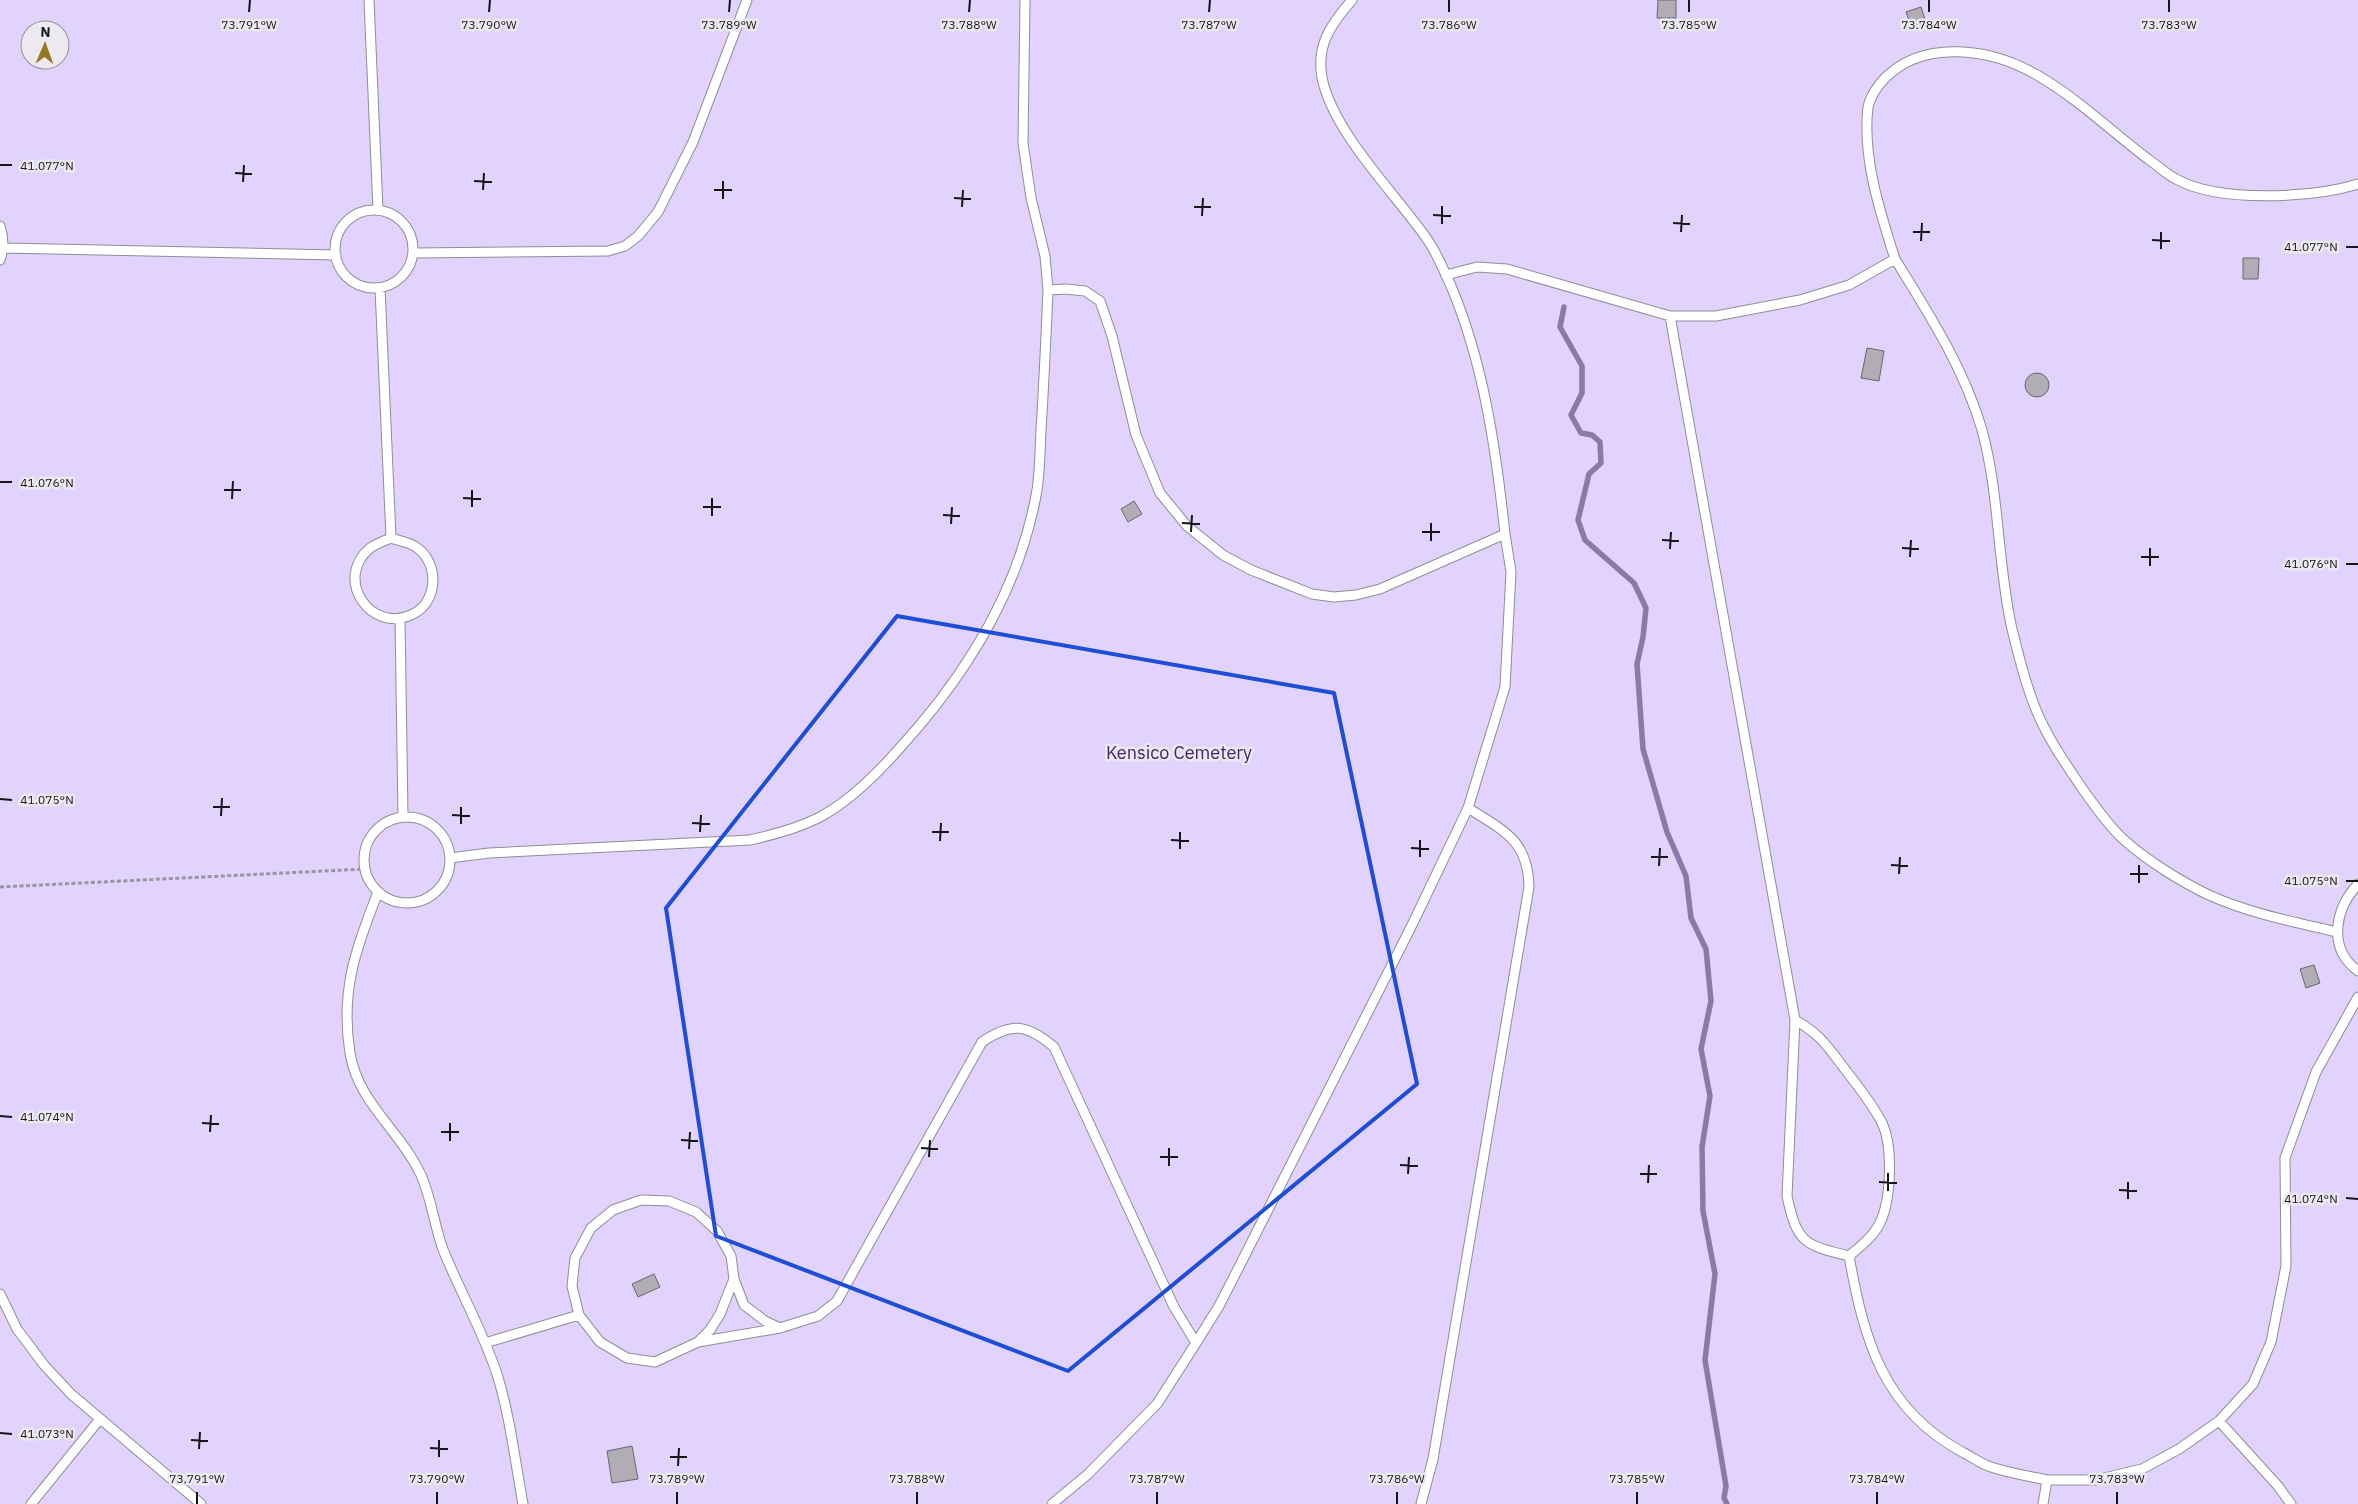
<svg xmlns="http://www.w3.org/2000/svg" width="2358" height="1504" viewBox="0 0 2358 1504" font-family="'IBM Plex Sans',sans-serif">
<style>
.green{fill:#e1d2fe;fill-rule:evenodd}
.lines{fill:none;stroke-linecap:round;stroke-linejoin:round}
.stream{stroke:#8a7aa6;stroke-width:5.5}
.building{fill:#b0aeb4;stroke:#69676c}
.lane-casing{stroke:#908e94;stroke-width:11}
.path{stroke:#98969b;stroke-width:3;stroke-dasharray:4 2.5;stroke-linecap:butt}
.lane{stroke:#fff;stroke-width:9}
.marked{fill:none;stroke:#1d4ed8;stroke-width:4;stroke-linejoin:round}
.ticks{fill:none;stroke:#161517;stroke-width:2}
.labels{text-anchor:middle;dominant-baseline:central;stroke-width:5;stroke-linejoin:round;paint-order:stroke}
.park-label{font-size:18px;fill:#44246c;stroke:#eceaf0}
.ticks-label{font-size:12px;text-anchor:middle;fill:#161517;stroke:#eceaf0;stroke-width:5;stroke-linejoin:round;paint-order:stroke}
</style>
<rect width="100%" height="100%" fill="#eceaf0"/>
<!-- green -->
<path class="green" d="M 0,0 L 2358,0 L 2358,1504 L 0,1504 ZM 30,30 L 60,30 L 60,60 L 30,60 Z"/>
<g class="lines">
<!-- stream -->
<path class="stream" d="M 1564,307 L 1560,327 L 1582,366 L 1582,393 L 1571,415 L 1581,433 L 1592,435 L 1600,442 L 1601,463 L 1589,474 L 1578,520 L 1585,540 L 1634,583 L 1646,608 L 1643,637 L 1637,664 L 1643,749 L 1667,832 L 1686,876 L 1691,918 L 1706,949 L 1711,1001 L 1701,1049 L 1710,1096 L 1702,1147 L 1703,1211 L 1715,1274 L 1705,1360 L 1726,1486 L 1724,1498 L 1727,1504"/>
</g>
<!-- building -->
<path class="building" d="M 1658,0 L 1676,0 L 1676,18 L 1657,18 Z
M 1921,7 L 1926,22 L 1911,26 L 1906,12 Z
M 2243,258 L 2259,258 L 2258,279 L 2243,279 Z
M 1867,348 L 1884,351 L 1879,381 L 1861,378 Z
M2025 385a12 12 0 1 1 24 0a12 12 0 1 1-24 0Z
M 1134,501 L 1142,514 L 1128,522 L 1121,509 Z
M 2314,965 L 2320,983 L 2306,988 L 2300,969 Z
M 654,1274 L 660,1287 L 638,1297 L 632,1284 Z
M 632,1446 L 638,1479 L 612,1483 L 607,1451 Z"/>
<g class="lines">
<defs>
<path id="lane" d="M 369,0 L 378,210
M 1025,0 L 1023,143 L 1031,198 L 1045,256 L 1048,290
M335 249a39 39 0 1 1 78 0a39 39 0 1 1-78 0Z
M 0,226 C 4,238 4,248 0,260
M 4,248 L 336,255
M 414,253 L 608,251 L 625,246 L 638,236 L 658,212 L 693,142 L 747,0
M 1895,259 C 1880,212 1862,157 1868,107 C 1870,97 1878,85 1885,78 C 1925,38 1992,49 2037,75 C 2077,98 2111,131 2148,159 C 2157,165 2166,174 2176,179 C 2219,203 2312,198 2358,184
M 1446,275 L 1477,267 L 1507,269 L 1670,316 L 1716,316 L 1800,300 L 1849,285 L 1895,259 C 1929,314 1964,368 1982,430 C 2000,496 1997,563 2012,629 C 2020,661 2029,699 2045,729 C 2055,749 2069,769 2082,788 C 2094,805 2107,824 2123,839 C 2146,860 2183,883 2211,896 C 2252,914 2295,922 2337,932
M 380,288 L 391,538
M 1670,316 L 1795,1020 L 1787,1196 C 1797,1243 1804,1245 1849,1256 C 1864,1340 1883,1410 1964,1453 C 1972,1457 1981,1464 1991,1467 C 2009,1473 2028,1476 2047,1480 L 2043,1504
M 391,538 C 399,541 409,542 416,547 C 439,562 439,601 413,614 C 371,635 333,579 370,548 C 376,544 384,541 391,538 Z
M 400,619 L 403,816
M364 860a43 43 0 1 1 86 0a43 43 0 1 1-86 0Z
M 450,858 L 489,853 L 750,840 C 773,835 796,829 818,818 C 849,802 875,776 898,750 C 965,677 1020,589 1037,490 C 1040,470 1040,450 1041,430 C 1044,383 1046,337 1048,290 L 1066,289 L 1085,291 L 1100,301 L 1112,336 L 1136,435 L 1160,493 L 1187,526 L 1223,555 L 1251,570 L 1312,594 L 1334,597 L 1356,595 L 1380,589 L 1505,534 C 1496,450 1484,364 1451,286 C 1444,271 1437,253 1427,239 C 1395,193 1334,134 1322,78 C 1316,45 1331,24 1352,0
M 2358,884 C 2335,909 2327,948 2358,971
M 378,892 C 356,948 340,991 350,1053 C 358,1103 399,1129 420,1173 C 432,1198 434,1227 444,1252 C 461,1293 483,1332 497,1374 C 510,1416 515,1461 523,1504
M 1795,1020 C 1820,1034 1827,1046 1844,1068 C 1856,1084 1875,1107 1883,1125 C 1893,1148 1891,1200 1880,1223 C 1873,1237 1861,1246 1849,1256
M 641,1200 L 669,1201 L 696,1212 L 717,1231 L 731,1256 L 734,1279 L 720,1314 L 710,1330 L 698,1342 L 655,1362 L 627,1358 L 600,1342 L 579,1315 L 572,1286 L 575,1258 L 591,1228 L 613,1210 Z
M 734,1279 L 744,1305 L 765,1321 L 780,1328 L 818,1316 L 837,1301 L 982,1042 C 1012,1022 1027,1024 1054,1047 L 1174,1307 L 1196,1343 L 1157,1404 L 1087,1475 L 1052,1504
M 0,1294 L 17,1329 L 44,1365 L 71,1394 L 201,1504
M 698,1342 L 780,1328
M 485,1343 L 579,1315
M 1196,1343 L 1219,1306 L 1240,1265 L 1412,925 L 1468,808 L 1505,687 L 1511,572 L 1505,534
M 2219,1421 L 2278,1486 L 2291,1504
M 2047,1480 L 2096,1480 L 2142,1469 L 2179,1449 L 2219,1421 L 2253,1384 L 2271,1342 L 2286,1266 L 2285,1158 L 2316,1072 L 2358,997
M 31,1504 L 100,1419
M 1421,1504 L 1433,1459 L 1529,887 C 1528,840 1504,831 1468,808"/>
</defs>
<!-- lane casing -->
<use href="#lane" class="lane-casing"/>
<!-- path -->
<path class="path" d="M 0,887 L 365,869"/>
<!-- lane -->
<use href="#lane" class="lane"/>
</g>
<!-- marked area -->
<path class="marked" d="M 897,616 L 1334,693 L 1417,1084 L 1068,1371 L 716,1236 L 666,908 Z"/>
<!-- ticks -->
<path class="ticks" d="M 249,12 L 250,0M 489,12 L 490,0M 729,12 L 730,0M 969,12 L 970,0M 1209,12 L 1210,0M 1449,12 L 1449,0M 1689,12 L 1689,0M 1929,12 L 1929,0M 2169,12 L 2169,0M 0,165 L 12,165M 235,173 L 252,174M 474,181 L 492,182M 243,182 L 244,165M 483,190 L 484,173M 714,190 L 732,190M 954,198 L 971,199M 723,199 L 723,181M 962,207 L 963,190M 1194,207 L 1211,207M 1433,215 L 1451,216M 1202,216 L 1203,198M 1673,223 L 1690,224M 1442,224 L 1442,206M 1681,232 L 1682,215M 1913,232 L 1930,232M 2152,240 L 2170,241M 1921,241 L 1922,223M 2346,247 L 2358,247M 2161,249 L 2161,232M 0,482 L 12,482M 224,490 L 241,490M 463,498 L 481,499M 232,499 L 233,481M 472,507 L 472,490M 703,507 L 721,507M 943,515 L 960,516M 712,516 L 712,498M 1182,523 L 1200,524M 951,524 L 952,507M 1191,532 L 1192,515M 1422,532 L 1440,532M 1662,540 L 1679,541M 1431,541 L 1431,523M 1902,548 L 1919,549M 1670,549 L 1671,532M 1910,557 L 1911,540M 2141,557 L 2159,557M 2346,564 L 2358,564M 2150,566 L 2150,548M 0,799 L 12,800M 213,807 L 230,807M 452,815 L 470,816M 221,816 L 222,798M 692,823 L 710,824M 461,824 L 461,807M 700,832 L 701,815M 932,832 L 949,832M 1171,840 L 1189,841M 940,841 L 941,823M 1411,848 L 1429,849M 1180,849 L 1180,832M 1420,857 L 1420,840M 1651,857 L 1668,857M 1891,865 L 1908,866M 1659,866 L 1660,848M 1899,874 L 1900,857M 2130,874 L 2148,874M 2346,881 L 2358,881M 2139,883 L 2139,865M 0,1116 L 12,1117M 202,1123 L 219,1124M 210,1132 L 211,1115M 441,1132 L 459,1132M 681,1140 L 698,1141M 450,1141 L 450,1123M 921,1148 L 938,1149M 689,1149 L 690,1132M 929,1157 L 930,1140M 1160,1157 L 1178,1157M 1400,1165 L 1418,1166M 1169,1166 L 1169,1148M 1408,1174 L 1409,1157M 1640,1174 L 1657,1174M 1879,1182 L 1897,1183M 1648,1183 L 1649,1165M 2119,1190 L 2137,1191M 1888,1191 L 1888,1173M 2346,1198 L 2358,1199M 2128,1199 L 2128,1182M 0,1433 L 12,1434M 191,1440 L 208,1441M 430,1448 L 448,1449M 199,1449 L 200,1432M 439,1457 L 439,1440M 670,1457 L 687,1457M 678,1466 L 679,1448M 197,1504 L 197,1492M 437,1504 L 437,1492M 677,1504 L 677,1492M 917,1504 L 917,1492M 1157,1504 L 1157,1492M 1397,1504 L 1397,1492M 1637,1504 L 1637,1492M 1877,1504 L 1877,1492M 2117,1504 L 2117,1492"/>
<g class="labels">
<!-- park labels -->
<g class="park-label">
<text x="1179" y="752">Kensico Cemetery</text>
</g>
</g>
<g class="ticks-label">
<text x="249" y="29">73.791°W</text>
<text x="489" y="29">73.790°W</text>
<text x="729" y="29">73.789°W</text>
<text x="969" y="29">73.788°W</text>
<text x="1209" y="29">73.787°W</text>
<text x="1449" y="29">73.786°W</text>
<text x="1689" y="29">73.785°W</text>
<text x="1929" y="29">73.784°W</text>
<text x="2169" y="29">73.783°W</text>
<text x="47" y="170">41.077°N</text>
<text x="2311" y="251">41.077°N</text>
<text x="47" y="487">41.076°N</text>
<text x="2311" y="568">41.076°N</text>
<text x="47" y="804">41.075°N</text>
<text x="2311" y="885">41.075°N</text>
<text x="47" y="1121">41.074°N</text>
<text x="2311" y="1203">41.074°N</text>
<text x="47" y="1438">41.073°N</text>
<text x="197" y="1483">73.791°W</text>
<text x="437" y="1483">73.790°W</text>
<text x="677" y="1483">73.789°W</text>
<text x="917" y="1483">73.788°W</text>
<text x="1157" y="1483">73.787°W</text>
<text x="1397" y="1483">73.786°W</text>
<text x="1637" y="1483">73.785°W</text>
<text x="1877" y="1483">73.784°W</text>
<text x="2117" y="1483">73.783°W</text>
</g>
<!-- north arrow -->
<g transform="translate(45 45) rotate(2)"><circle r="24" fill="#eceaf0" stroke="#969599"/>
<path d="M0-4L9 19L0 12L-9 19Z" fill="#97751e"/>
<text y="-8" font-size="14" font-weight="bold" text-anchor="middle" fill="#161517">N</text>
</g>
</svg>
